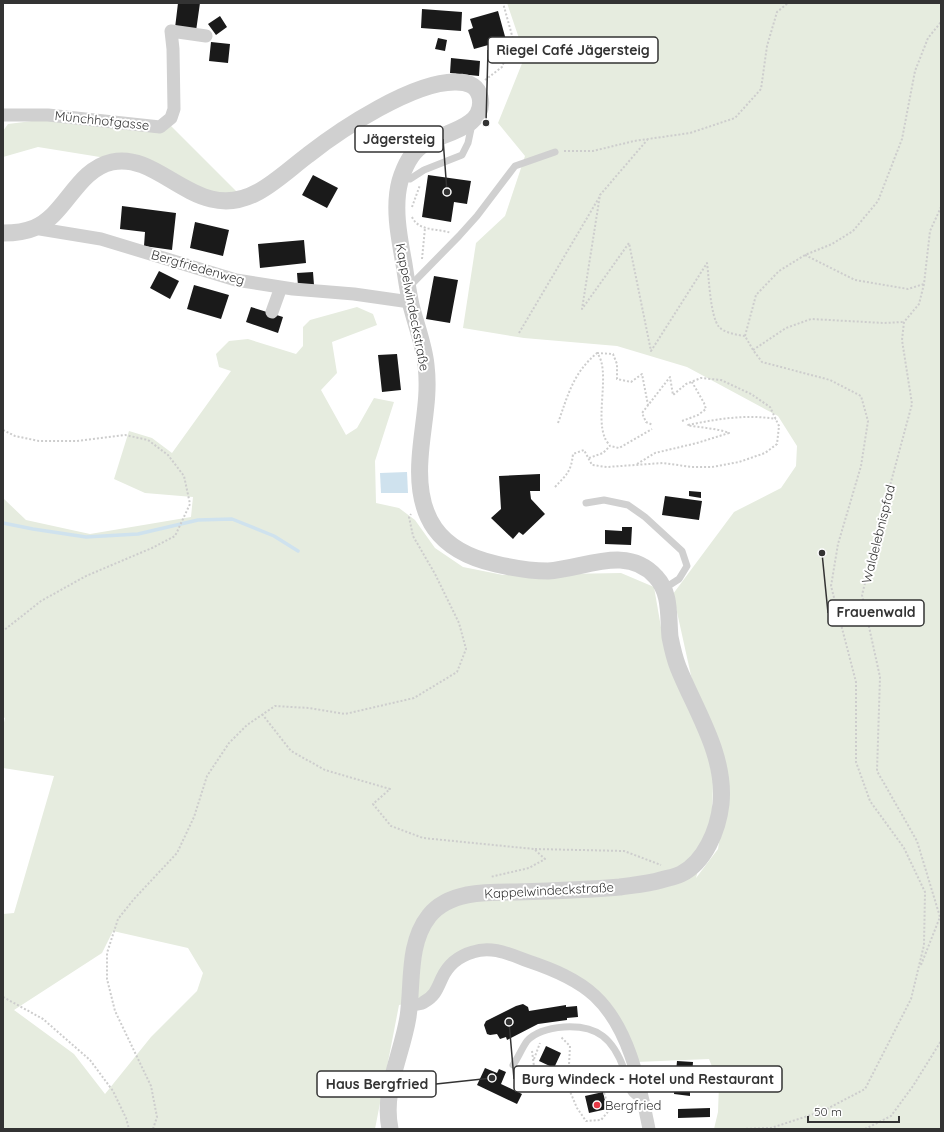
<svg xmlns="http://www.w3.org/2000/svg" width="944" height="1132" viewBox="0 0 944 1132" font-family="Quicksand,sans-serif">
<style>
.green{fill:#e6ecdf;fill-rule:evenodd}
.water{fill:#cfe2ee}
.lines{fill:none;stroke-linecap:round;stroke-linejoin:round}
.stream{stroke:#cfe2ee;stroke-width:3.5}
.building{fill:#1a1a1a}
.path{stroke:#cdcdcd;stroke-width:2;stroke-dasharray:2 2;stroke-linecap:butt}
.service{stroke:#d0d0d0;stroke-width:7}
.minor{stroke:#d0d0d0;stroke-width:13}
.tertiary{stroke:#d0d0d0;stroke-width:17}
.poi-dot{fill:#e63946;stroke:#fff;stroke-width:1.5}
.labels{text-anchor:middle;dominant-baseline:central;stroke-width:4;stroke-linejoin:round;paint-order:stroke}
.street-label{font-size:13px;fill:#333;stroke:#fff}
.poi-label{font-size:13px;fill:#333;stroke:#fff;text-anchor:start}
.leader{fill:none;stroke:#333;stroke-width:1.5}
.callout-dot{fill:#333;stroke:#fff;stroke-width:1.5}
.callout{fill:#fff;stroke:#333;stroke-width:1.5}
.callout-label{font-size:14px;text-anchor:middle;font-weight:bold;fill:#333}
</style>
<rect width="100%" height="100%" fill="#fff"/>
<!-- green -->
<path class="green" d="M 507,3 L 941,3 L 941,1129 L 714,1129 L 718,1112 L 719,1084 L 709,1059 L 636,1062 L 596,992 L 473,947 L 432,990 L 414,1002 L 399,1005 L 375,1129 L 3,1129 L 3,914 L 14,913 L 54,776 L 3,768 L 3,727 L 5,718 L 3,717 L 3,498 L 26,520 L 90,534 L 191,517 L 193,497 L 145,493 L 114,479 L 129,431 L 152,438 L 172,453 L 231,371 L 219,367 L 216,354 L 229,341 L 248,339 L 296,354 L 303,346 L 303,327 L 310,320 L 357,307 L 373,314 L 377,325 L 332,342 L 337,373 L 321,390 L 346,435 L 357,428 L 374,398 L 394,402 L 375,461 L 376,503 L 399,508 L 415,520 L 435,548 L 463,567 L 503,575 L 621,573 L 654,587 L 663,639 L 707,745 L 713,782 L 712,820 L 696,878 L 718,849 L 727,790 L 692,680 L 673,594 L 734,512 L 781,488 L 796,466 L 797,446 L 778,416 L 687,367 L 617,346 L 524,338 L 463,328 L 476,243 L 505,216 L 525,156 L 498,123 L 525,56 ZM 113,931 L 188,948 L 203,973 L 197,991 L 151,1037 L 105,1094 L 74,1054 L 14,1010 L 102,953 Z
M 48,119 L 168,123 L 239,194 L 215,193 L 106,158 L 38,147 L 3,157 L 3,131 L 8,124 Z"/>
<!-- water -->
<path class="water" d="M 407,472 L 408,493 L 381,493 L 380,473 Z"/>
<g class="lines">
<!-- stream -->
<path class="stream" d="M 3,523 L 33,529 L 86,537 L 138,534 L 198,520 L 232,519 L 274,536 L 298,551"/>
</g>
<!-- building -->
<path class="building" d="M 178,3 L 200,3 L 196,31 L 175,28 Z
M 422,9 L 462,12 L 461,31 L 421,28 Z
M 498,11 L 506,40 L 474,49 L 468,30 L 473,28 L 470,19 Z
M 220,16 L 227,27 L 216,35 L 208,24 Z
M 438,38 L 447,40 L 445,51 L 435,49 Z
M 211,42 L 230,44 L 228,63 L 209,61 Z
M 451,58 L 480,61 L 479,76 L 450,73 Z
M 313,175 L 338,188 L 327,208 L 302,195 Z
M 428,175 L 471,181 L 467,204 L 454,202 L 451,222 L 422,217 Z
M 122,206 L 176,213 L 172,250 L 144,246 L 145,232 L 120,229 Z
M 195,222 L 229,230 L 223,256 L 190,248 Z
M 304,240 L 306,263 L 260,268 L 258,244 Z
M 159,271 L 179,281 L 170,299 L 150,288 Z
M 313,272 L 314,285 L 298,286 L 297,273 Z
M 434,276 L 458,280 L 450,323 L 426,319 Z
M 194,285 L 229,295 L 221,319 L 187,309 Z
M 251,307 L 283,317 L 278,333 L 246,322 Z
M 397,354 L 401,390 L 382,392 L 378,355 Z
M 540,474 L 540,491 L 530,491 L 531,499 L 545,514 L 523,535 L 519,532 L 513,539 L 491,518 L 501,509 L 499,476 Z
M 689,491 L 701,492 L 701,498 L 689,496 Z
M 665,496 L 702,501 L 699,520 L 662,515 Z
M 622,527 L 632,527 L 631,545 L 605,544 L 605,530 L 622,531 Z
M 523,1004 L 528,1007 L 529,1011 L 566,1005 L 566,1007 L 577,1006 L 578,1017 L 567,1018 L 567,1020 L 538,1024 L 507,1040 L 506,1037 L 500,1039 L 497,1034 L 490,1035 L 487,1034 L 484,1025 L 486,1021 L 516,1006 Z
M 546,1046 L 561,1053 L 554,1068 L 539,1061 Z
M 677,1061 L 693,1062 L 692,1076 L 694,1076 L 693,1089 L 690,1089 L 690,1096 L 674,1094 Z
M 485,1068 L 497,1073 L 499,1069 L 506,1072 L 501,1084 L 522,1094 L 517,1104 L 477,1085 Z
M 603,1092 L 607,1109 L 589,1113 L 585,1096 Z
M 710,1108 L 710,1117 L 678,1118 L 678,1109 Z"/>
<g class="lines">
<!-- path -->
<path class="path" d="M 485,80 L 502,67 L 513,39 L 503,3
M 648,139 L 600,195 L 582,309 L 629,243 L 651,351 L 707,263 C 709,277 710,316 719,327 C 725,333 737,335 745,336
M 564,151 L 593,151 L 634,141 L 690,133 L 735,118 L 761,89 L 767,46 L 777,12 L 788,3
M 412,207 L 420,185
M 412,217 C 419,232 438,228 451,233
M 805,255 L 855,280 L 908,289 L 924,284
M 422,259 L 425,228
M 519,333 L 600,196
M 753,350 L 786,328 L 811,319 L 884,323 L 903,322
M 597,353 L 613,354 L 617,364 L 617,379 L 631,382 L 642,374 L 648,405
M 682,421 L 698,415 L 706,409 L 704,403 L 692,382
M 558,423 C 568,395 573,373 597,353 C 611,370 595,416 605,438 C 606,441 609,444 610,446 L 619,448 L 652,429
M 688,425 C 717,419 746,414 776,419
M 3,430 L 15,436 L 39,441 L 77,441 L 125,435 L 148,440 L 168,455 L 184,476 L 190,504 L 175,536 L 152,548 L 86,576 L 41,601 L 3,631
M 589,458 L 603,453 L 610,446
M 637,464 L 655,453 L 697,443 L 729,433 C 717,428 700,428 687,425
M 555,487 C 567,474 571,472 573,454 L 584,450 L 592,465 L 607,467 L 663,463 L 692,467 L 712,467 L 739,462 L 765,453 L 777,444 L 779,426 L 770,407 L 751,394 L 721,380 L 701,378 L 686,384 L 673,395 L 670,377 L 642,413 L 646,422 L 653,425
M 262,714 L 291,751 L 325,770 L 390,789 L 373,804 L 391,826 L 423,838 L 534,849 L 545,859 L 529,868 L 490,877
M 3,799 L 3,803
M 535,849 L 624,851 L 661,865
M 921,965 L 940,917 L 917,841 L 877,771 L 880,677 L 862,595 L 881,519 L 912,404 L 902,340 L 904,322 L 919,304 L 924,284 L 930,231 L 941,207
M 3,997 L 43,1019 L 90,1060 L 113,1091 L 126,1118 L 129,1129
M 532,1051 L 535,1074 L 549,1083 L 566,1082 L 576,1069 L 585,1067 L 595,1073 L 602,1086 L 609,1109 L 607,1113 L 601,1120 L 586,1121 L 577,1108 L 566,1082 L 569,1065 L 570,1046 L 561,1037
M 534,1059 L 540,1043
M 153,1129 L 157,1117 L 151,1086 L 115,1011 L 107,979 L 107,953 L 118,919 L 134,899 L 177,853 L 194,817 L 207,776 L 229,743 L 247,725 L 275,706 L 309,708 L 345,714 L 414,698 L 457,672 L 466,649 L 459,623 L 435,574 L 413,536 L 409,517 L 411,514
M 742,1129 L 771,1128 L 823,1111 L 865,1089 L 911,999 L 924,945 L 925,892 L 904,848 L 870,801 L 856,762 L 856,682 L 831,586 L 838,544 L 861,466 L 868,421 L 861,396 L 830,380 L 762,362 L 753,350 L 745,336 L 756,295 L 779,271 L 805,255 L 832,244 L 853,231 L 878,201 L 902,139 L 915,71 L 928,38 L 941,22
M 865,1129 L 891,1116 L 913,1086 L 941,1041"/>
<!-- service -->
<path class="service" d="M 401,178 L 410,179 L 424,170 L 462,155 L 468,143 L 472,124
M 409,287 L 459,236 L 477,216 L 515,166 L 555,152
M 586,503 L 604,500 L 628,505 L 645,517 L 682,551 L 687,566 L 679,579 L 665,588
M 513,1065 C 518,1058 522,1048 527,1041 C 536,1031 551,1028 564,1027 C 598,1025 613,1039 624,1069 C 627,1076 627,1085 631,1092 C 634,1097 639,1098 644,1100"/>
<!-- minor -->
<path class="minor" d="M 3,115 L 48,115 L 160,127 L 171,118 L 174,109 L 173,49 L 171,31 L 206,36
M 34,228 L 101,239 L 236,280 L 293,289 L 354,294 L 410,302
M 272,312 L 281,287
M 410,1005 C 414,1004 421,1005 424,1002 C 435,996 437,989 442,978 C 448,965 459,956 473,952 C 492,945 511,955 528,961 C 552,969 577,979 595,996 C 630,1029 640,1085 649,1129"/>
<!-- tertiary -->
<path class="tertiary" d="M 3,233 C 13,233 25,232 34,228 C 66,215 76,170 112,162 C 161,151 197,226 258,192 C 275,183 292,167 308,155 C 341,129 414,81 456,82 C 467,82 477,85 480,97 C 487,129 439,133 421,146 C 410,154 404,168 400,181 C 393,207 399,237 404,264 C 406,277 408,291 411,305 C 416,325 424,345 426,365 C 430,398 422,426 420,459 C 416,517 438,551 496,564 C 513,568 530,571 548,571 C 584,569 627,544 656,577 C 671,593 668,616 670,637 C 672,647 674,657 678,667 C 695,710 726,755 721,804 C 718,830 705,862 681,874 C 675,877 668,878 661,880 C 648,884 634,885 620,887 C 585,890 551,891 516,892 C 487,892 449,891 429,916 C 407,944 413,984 408,1017 C 402,1055 382,1090 390,1129"/>
</g>
<!-- markers -->
<circle class="poi-dot" cx="597" cy="1105" r="4"/>
<g class="labels">
<!-- street labels -->
<g class="street-label">
<text transform="translate(102 120) rotate(6)">Münchhofgasse</text>
<text transform="translate(198 267) rotate(16)">Bergfriedenweg</text>
<text transform="translate(413 307) rotate(79)">Kappelwindeckstraße</text>
<text transform="translate(878 534) rotate(-76)">Waldelebnispfad</text>
<text transform="translate(549 890) rotate(-3)">Kappelwindeckstraße</text>
</g>
<!-- poi labels -->
<g class="poi-label">
<text x="605" y="1105">Bergfried</text>
</g>
</g>
<!-- callouts -->
<path class="leader" d="M486 123L488 50M447 192L443 139M822 553L828 613M509 1022L514 1079M492 1078L436 1084"/>
<g class="callout-dot">
<circle cx="486" cy="123" r="4"/>
<circle cx="447" cy="192" r="4"/>
<circle cx="822" cy="553" r="4"/>
<circle cx="509" cy="1022" r="4"/>
<circle cx="492" cy="1078" r="4"/>
</g>
<g class="callout">
<rect x="488" y="37" width="170" height="26" rx="4"/>
<rect x="355" y="126" width="88" height="26" rx="4"/>
<rect x="828" y="600" width="96" height="26" rx="4"/>
<rect x="514" y="1066" width="268" height="26" rx="4"/>
<rect x="317" y="1071" width="119" height="26" rx="4"/>
</g>
<g class="callout-label">
<text x="573" y="55">Riegel Café Jägersteig</text>
<text x="399" y="144">Jägersteig</text>
<text x="876" y="617">Frauenwald</text>
<text x="648" y="1084">Burg Windeck - Hotel und Restaurant</text>
<text x="377" y="1089">Haus Bergfried</text>
</g>
<!-- border -->
<rect width="944" height="1132" fill="none" stroke="#333333" stroke-width="8"/>
<!-- scale -->
<path d="M808 1116v6h91v-6" fill="none" stroke="#333333" stroke-width="2"/>
<text x="814" y="1116" font-size="12" fill="#333333" stroke="#ffffff" stroke-width="3" paint-order="stroke">50 m</text>
</svg>
